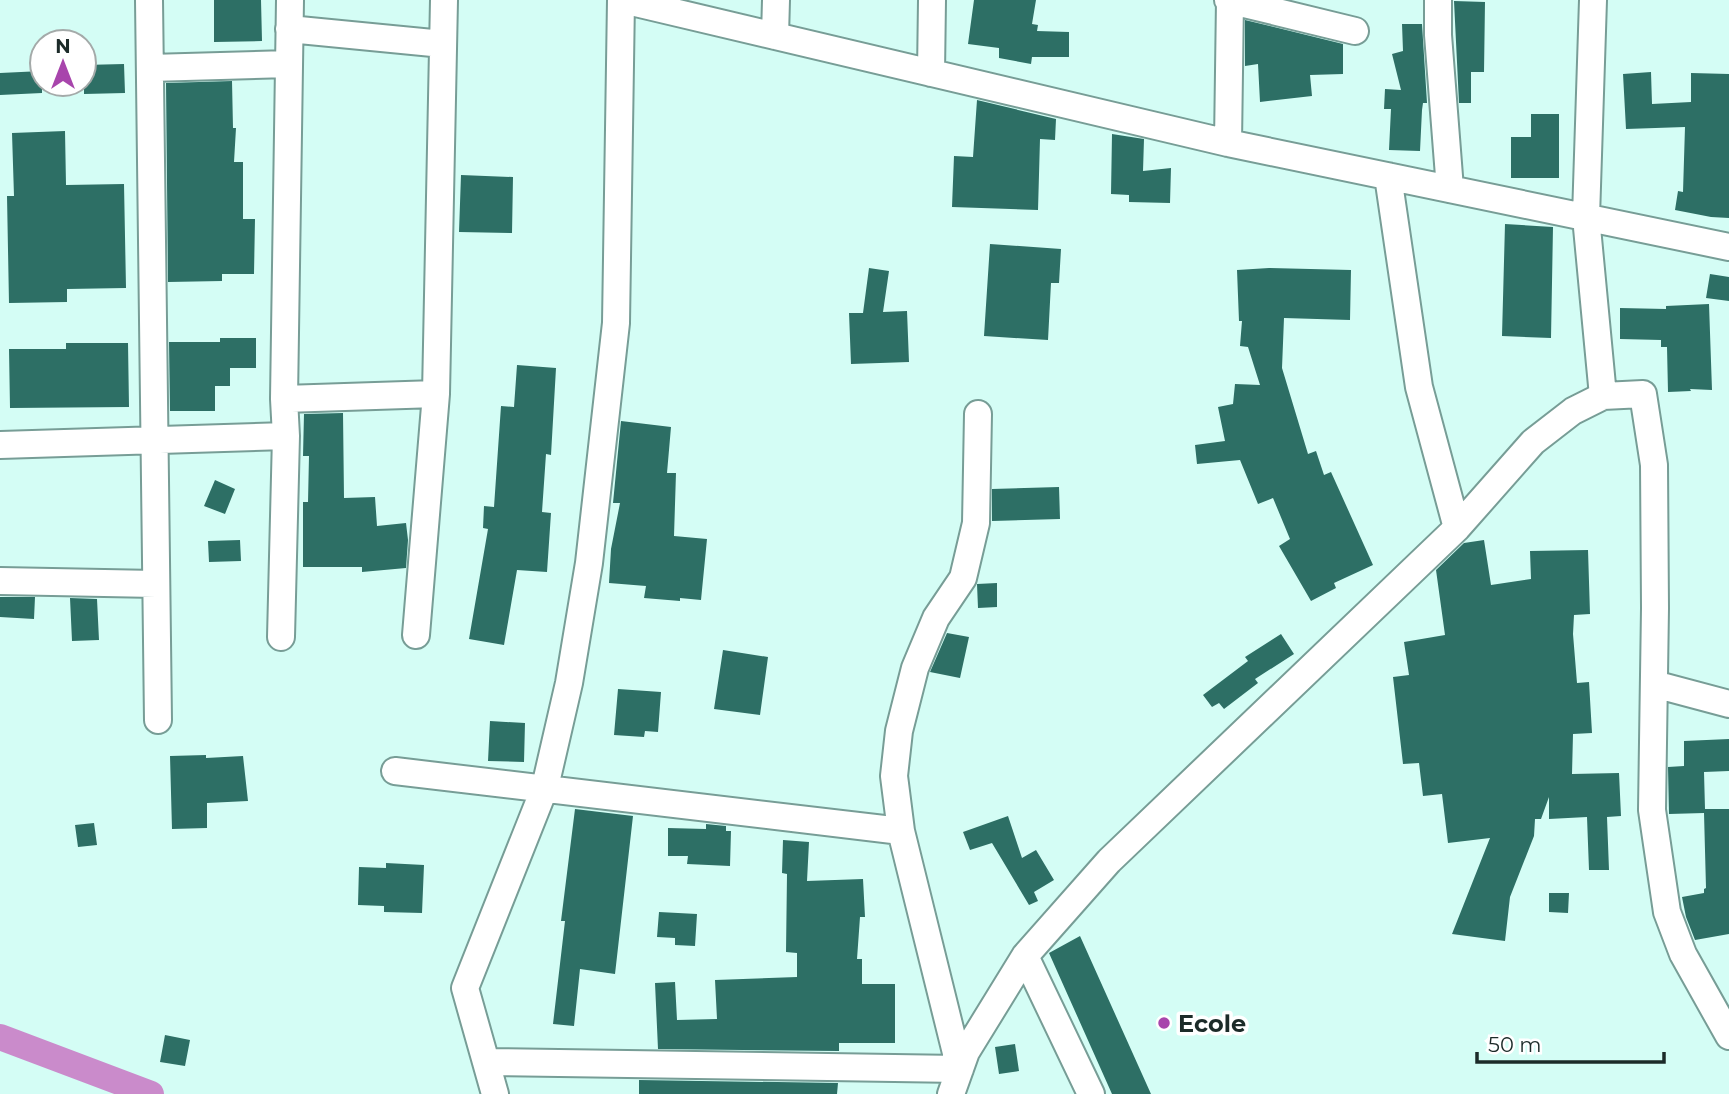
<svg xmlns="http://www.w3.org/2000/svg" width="1729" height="1094" viewBox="0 0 1729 1094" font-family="Montserrat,sans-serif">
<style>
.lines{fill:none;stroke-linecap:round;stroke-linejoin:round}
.canal{stroke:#ca8bcb;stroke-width:26}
.building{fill:#2d6f65}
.minor-casing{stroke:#779d96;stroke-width:30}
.minor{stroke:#fff;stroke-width:26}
.poi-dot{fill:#a845ac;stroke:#fff;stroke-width:2.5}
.labels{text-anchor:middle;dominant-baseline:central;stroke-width:7;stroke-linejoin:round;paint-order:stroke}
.poi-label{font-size:24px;font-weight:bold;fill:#1c2b29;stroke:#fff;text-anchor:start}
</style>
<rect width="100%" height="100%" fill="#d4fdf5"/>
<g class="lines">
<!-- canal -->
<path class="canal" d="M 0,1037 L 151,1094"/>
</g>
<!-- building -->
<path class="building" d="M 214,0 L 261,0 L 262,41 L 214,42 Z
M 974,0 L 1036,0 L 1032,24 L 1038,25 L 1037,31 L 1069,32 L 1069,57 L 1032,57 L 1031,64 L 999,58 L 999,48 L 968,44 Z
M 1454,1 L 1485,2 L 1484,72 L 1471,72 L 1471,103 L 1459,103 Z
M 1245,20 L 1343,44 L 1343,74 L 1310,75 L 1312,96 L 1260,102 L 1258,64 L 1245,66 Z
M 1402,24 L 1422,24 L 1427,103 L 1423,103 L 1422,110 L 1420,151 L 1389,150 L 1391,109 L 1384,109 L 1385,89 L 1401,90 L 1392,54 L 1403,51 Z
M 124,64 L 125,93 L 84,94 L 84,65 Z
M 42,71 L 42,93 L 0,95 L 0,73 Z
M 1651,72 L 1652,104 L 1691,102 L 1691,73 L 1729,74 L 1729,218 L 1711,217 L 1675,210 L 1678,191 L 1683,192 L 1685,127 L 1626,129 L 1623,74 Z
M 232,81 L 233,128 L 236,128 L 234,162 L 243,162 L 243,219 L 255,219 L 254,274 L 222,274 L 222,281 L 168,282 L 166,83 Z
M 977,100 L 1056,119 L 1055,140 L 1040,139 L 1038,210 L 952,207 L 954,156 L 973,157 Z
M 1531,114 L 1559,114 L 1559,178 L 1511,178 L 1511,137 L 1531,137 Z
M 65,131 L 66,185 L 124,184 L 126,288 L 67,289 L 67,302 L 9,303 L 7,196 L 14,196 L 12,133 Z
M 1112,134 L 1144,139 L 1143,171 L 1171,168 L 1170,203 L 1129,202 L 1129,195 L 1111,194 Z
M 461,175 L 513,177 L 512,233 L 459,232 Z
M 1505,224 L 1553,227 L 1551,338 L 1502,336 Z
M 990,244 L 1061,249 L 1059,283 L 1051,283 L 1048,340 L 984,336 Z
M 869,268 L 889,271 L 883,312 L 907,311 L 909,362 L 851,364 L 849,313 L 863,313 Z
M 1269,268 L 1351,270 L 1350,320 L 1284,318 L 1282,368 L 1308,454 L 1316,451 L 1324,475 L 1331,472 L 1373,565 L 1334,583 L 1336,588 L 1311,601 L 1279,546 L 1290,539 L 1273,498 L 1258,504 L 1240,460 L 1197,464 L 1195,445 L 1225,441 L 1218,407 L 1233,404 L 1235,384 L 1260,385 L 1248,347 L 1240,346 L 1242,321 L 1239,321 L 1237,270 Z
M 1710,274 L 1729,277 L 1729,301 L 1706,298 Z
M 1709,304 L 1712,390 L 1690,389 L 1691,391 L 1668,392 L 1667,347 L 1661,347 L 1661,340 L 1620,339 L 1620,308 L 1666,309 L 1666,306 Z
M 220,338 L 256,338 L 256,368 L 230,368 L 230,386 L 215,386 L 215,411 L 170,411 L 169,342 L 220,342 Z
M 66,343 L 128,343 L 129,407 L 10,408 L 9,349 L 66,349 Z
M 517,365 L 556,368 L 551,455 L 546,454 L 542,512 L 551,513 L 547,572 L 517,570 L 504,645 L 469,639 L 488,529 L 483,528 L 484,506 L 494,507 L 501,406 L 514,407 Z
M 343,413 L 344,498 L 375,497 L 377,526 L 406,523 L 408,540 L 406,568 L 362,572 L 362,567 L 303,567 L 303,502 L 308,502 L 309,456 L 303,456 L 304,414 Z
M 621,421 L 671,427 L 667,473 L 676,473 L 674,536 L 707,539 L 701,600 L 680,598 L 680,601 L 644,598 L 646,586 L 609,583 L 611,549 L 620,503 L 613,503 Z
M 215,480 L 235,489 L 225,514 L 204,506 Z
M 1059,487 L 1060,519 L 992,521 L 992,489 Z
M 240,540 L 241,561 L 209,562 L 208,541 Z
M 1484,540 L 1491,585 L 1531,579 L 1530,551 L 1588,550 L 1590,614 L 1574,615 L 1573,634 L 1577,683 L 1589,682 L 1592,733 L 1573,734 L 1572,774 L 1619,773 L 1621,816 L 1607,817 L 1609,870 L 1589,870 L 1587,817 L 1549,819 L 1549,797 L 1541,819 L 1535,819 L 1534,836 L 1510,897 L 1505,941 L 1452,934 L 1490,838 L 1448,843 L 1442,794 L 1423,796 L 1419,763 L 1403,764 L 1393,677 L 1409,675 L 1404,642 L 1445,635 L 1436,570 L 1464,543 Z
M 997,583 L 997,607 L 978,608 L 977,584 Z
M 0,597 L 35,597 L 34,619 L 0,617 Z
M 70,598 L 97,599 L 99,640 L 72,641 Z
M 947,633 L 969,637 L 960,678 L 930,672 Z
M 1281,634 L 1294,654 L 1255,679 L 1258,683 L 1224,709 L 1219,703 L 1212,707 L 1203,695 L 1248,661 L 1245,657 Z
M 723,650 L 768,657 L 760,715 L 714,709 Z
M 618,689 L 661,692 L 658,732 L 645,731 L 644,737 L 614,735 Z
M 490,721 L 525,723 L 524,762 L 488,761 Z
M 1729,739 L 1729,771 L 1704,772 L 1705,809 L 1729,809 L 1729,934 L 1695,940 L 1686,917 L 1682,897 L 1704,893 L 1704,889 L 1706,888 L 1704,813 L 1669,814 L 1668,767 L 1684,766 L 1684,741 Z
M 206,755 L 206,758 L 243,756 L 248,801 L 207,803 L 207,828 L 172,829 L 170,756 Z
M 575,809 L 633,816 L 615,974 L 580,969 L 574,1026 L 553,1024 L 565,921 L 561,921 Z
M 1008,816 L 1022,858 L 1036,850 L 1054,880 L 1034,892 L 1038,901 L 1029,905 L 992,843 L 970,850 L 963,832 Z
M 94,823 L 97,845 L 78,847 L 75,825 Z
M 706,824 L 726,826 L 726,831 L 731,831 L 730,866 L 687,864 L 688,856 L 668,856 L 668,828 L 706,829 Z
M 783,840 L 809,842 L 807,881 L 863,879 L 865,917 L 860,917 L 857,959 L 862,959 L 862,984 L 895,984 L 895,1043 L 839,1043 L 839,1051 L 658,1049 L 655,983 L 675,982 L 677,1020 L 717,1019 L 715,980 L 797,977 L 797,953 L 786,952 L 787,874 L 782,873 Z
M 386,863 L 424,865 L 422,913 L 384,912 L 384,906 L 358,905 L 359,867 L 386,868 Z
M 1549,893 L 1569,893 L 1568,913 L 1549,912 Z
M 659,912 L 697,914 L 695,946 L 675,945 L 675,938 L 657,937 Z
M 1080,936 L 1151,1094 L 1112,1094 L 1049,953 Z
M 165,1035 L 190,1040 L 185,1066 L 160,1062 Z
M 1015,1044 L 1019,1071 L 999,1074 L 995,1047 Z
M 639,1080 L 838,1083 L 837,1094 L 639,1094 Z"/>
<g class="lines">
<defs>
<path id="minor" d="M 149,0 L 158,720
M 623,0 L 1228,143 L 1729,247
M 1228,0 L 1355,31
M 1438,0 L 1438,35 L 1450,189
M 1593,0 L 1586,217 L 1603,396
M 289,29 L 443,44
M 775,36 L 776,0
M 150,68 L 289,64
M 931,73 L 932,0
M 1228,143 L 1230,0
M 1388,176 L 1419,387 L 1457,528
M 284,399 L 436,394
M 0,445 L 286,436
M 0,581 L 156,584
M 416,635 L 436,394 L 444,0
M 281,637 L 286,436 L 284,399 L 290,0
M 1654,684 L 1729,704
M 395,771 L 901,831
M 1025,956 L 1091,1094
M 486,1062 L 960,1069 L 901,831 L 894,776 L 899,731 L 915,668 L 936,618 L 963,578 L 976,523 L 978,414
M 495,1094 L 465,988 L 545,787 L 569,683 L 589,563 L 616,323 L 621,0
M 951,1094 L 966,1052 L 1025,956 L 1109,861 L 1457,528 L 1533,442 L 1573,411 L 1603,396 L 1643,394 L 1654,465 L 1655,608 L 1652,810 L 1667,912 L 1683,954 L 1729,1036"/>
</defs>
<!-- minor casing -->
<use href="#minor" class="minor-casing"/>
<!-- minor -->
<use href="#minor" class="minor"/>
</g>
<!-- markers -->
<circle class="poi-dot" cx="1164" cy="1023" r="7"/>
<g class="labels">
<!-- poi labels -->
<g class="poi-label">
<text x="1178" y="1023">Ecole</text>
</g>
</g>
<!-- north arrow -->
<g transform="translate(63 63)"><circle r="33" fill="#ffffff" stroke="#a4aaa9" stroke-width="2"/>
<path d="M0-5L12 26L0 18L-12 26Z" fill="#a845ac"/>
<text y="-10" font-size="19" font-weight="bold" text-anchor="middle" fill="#1c2b29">N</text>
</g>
<!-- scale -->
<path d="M1477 1052v10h187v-10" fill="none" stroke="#1c2b29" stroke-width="3.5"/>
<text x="1488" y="1052" font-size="21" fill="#1c2b29" stroke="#ffffff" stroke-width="5" paint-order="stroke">50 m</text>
</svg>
